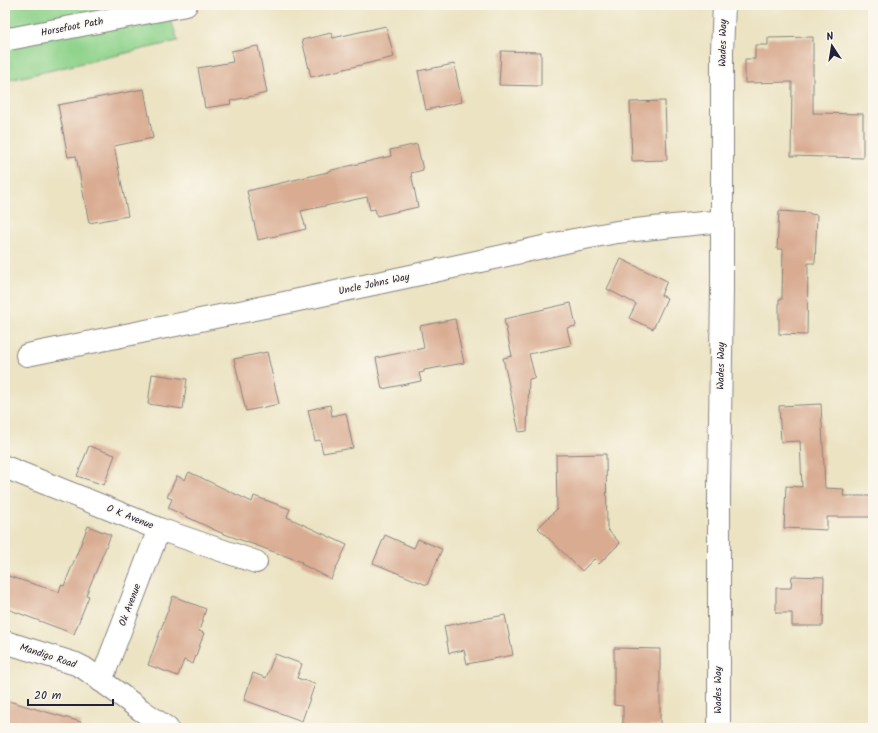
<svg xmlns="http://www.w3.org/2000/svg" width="878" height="733" viewBox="0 0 878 733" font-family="Kalam,sans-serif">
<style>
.green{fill:#8fd38c;stroke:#587a64}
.building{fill:#d9ac92}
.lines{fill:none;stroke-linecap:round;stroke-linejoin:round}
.minor-casing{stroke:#86827e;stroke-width:24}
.minor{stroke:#fff;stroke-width:22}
.labels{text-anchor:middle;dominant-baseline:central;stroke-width:3;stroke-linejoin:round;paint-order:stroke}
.street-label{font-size:10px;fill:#22223b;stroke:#fbf7ec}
</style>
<rect width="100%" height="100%" fill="#fbf7ec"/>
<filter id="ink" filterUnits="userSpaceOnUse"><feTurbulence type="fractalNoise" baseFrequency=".025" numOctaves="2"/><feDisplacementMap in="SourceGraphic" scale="8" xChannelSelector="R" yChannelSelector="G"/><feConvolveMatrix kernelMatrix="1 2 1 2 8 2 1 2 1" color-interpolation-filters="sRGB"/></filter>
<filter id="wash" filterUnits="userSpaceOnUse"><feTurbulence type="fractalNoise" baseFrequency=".012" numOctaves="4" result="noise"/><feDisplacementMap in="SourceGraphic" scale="16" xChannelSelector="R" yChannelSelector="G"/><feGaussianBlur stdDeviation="0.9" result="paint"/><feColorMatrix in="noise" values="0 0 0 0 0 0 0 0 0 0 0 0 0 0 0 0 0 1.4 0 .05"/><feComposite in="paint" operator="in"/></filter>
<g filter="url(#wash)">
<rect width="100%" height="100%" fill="#ebe3c2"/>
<!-- green -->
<path class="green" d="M 5,5 L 166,5 L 178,41 L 5,81 Z"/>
<g id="blocks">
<!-- building -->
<path class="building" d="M 386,26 L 394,57 L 311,77 L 302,40 L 331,33 L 333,38 Z
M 813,37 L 813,113 L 863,114 L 863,158 L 791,156 L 792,82 L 745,83 L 745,59 L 755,59 L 755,45 L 768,45 L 768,38 Z
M 258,46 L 267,93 L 230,101 L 231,104 L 205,108 L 198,68 L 233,62 L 231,51 Z
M 501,51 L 541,52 L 541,86 L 499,85 Z
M 454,64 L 462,102 L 426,110 L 418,71 Z
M 144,89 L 153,138 L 114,146 L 128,216 L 89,223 L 76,156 L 68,157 L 58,105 Z
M 665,101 L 667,160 L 632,161 L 630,102 Z
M 417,144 L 423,170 L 411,173 L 418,207 L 377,216 L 375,209 L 370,210 L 367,197 L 301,211 L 306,229 L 258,240 L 247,191 L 328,172 L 328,171 L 391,156 L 390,150 Z
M 779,211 L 810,213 L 810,214 L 817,215 L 815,263 L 808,263 L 807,335 L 779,334 L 779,299 L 782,299 L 783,249 L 777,249 Z
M 621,259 L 667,281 L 661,295 L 667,298 L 653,329 L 629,318 L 636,304 L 607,289 Z
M 571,303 L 576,326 L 567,328 L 571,345 L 529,354 L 535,378 L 529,379 L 527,431 L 519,432 L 503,358 L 512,356 L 504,319 L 518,316 L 518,315 Z
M 455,319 L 464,363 L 424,370 L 424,372 L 419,373 L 421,381 L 382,389 L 376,358 L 424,348 L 420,326 Z
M 267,352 L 279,404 L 246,411 L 234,359 Z
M 152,374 L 187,379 L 183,409 L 148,404 Z
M 821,404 L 825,488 L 844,489 L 843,496 L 873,496 L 873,517 L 827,517 L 827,530 L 784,528 L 786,486 L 802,487 L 800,441 L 781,442 L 779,406 Z
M 330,405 L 332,416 L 346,413 L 353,448 L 323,453 L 320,440 L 315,441 L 308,410 Z
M 89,446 L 115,455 L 104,485 L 77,476 Z
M 606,454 L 607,529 L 620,543 L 599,564 L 594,559 L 582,571 L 538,528 L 557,509 L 556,455 Z
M 189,472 L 252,502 L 254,496 L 290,509 L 287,517 L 347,545 L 331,579 L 301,564 L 302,562 L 219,532 L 168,508 L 172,499 L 167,497 L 177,476 L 185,480 Z
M 88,526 L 111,535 L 86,595 L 89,596 L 74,634 L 5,608 L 5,575 L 59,592 L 61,585 L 64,586 Z
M 385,535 L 414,548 L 418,539 L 442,549 L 427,585 L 373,563 Z
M 792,576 L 824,577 L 823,626 L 792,626 L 792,613 L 776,613 L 776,588 L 791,588 Z
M 173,596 L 206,609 L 199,631 L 204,633 L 193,664 L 184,660 L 178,676 L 148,665 Z
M 505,615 L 513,655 L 467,664 L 464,650 L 449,653 L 444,626 Z
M 614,648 L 660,649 L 660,726 L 623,725 L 623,706 L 614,705 Z
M 275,654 L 302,664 L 297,678 L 315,684 L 302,721 L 244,700 L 253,673 L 266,678 Z
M 5,700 L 81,722 L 80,728 L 5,728 Z"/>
</g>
</g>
<g filter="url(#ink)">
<use href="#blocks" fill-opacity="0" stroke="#86827e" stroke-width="1"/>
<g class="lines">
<defs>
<path id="minor" d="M 5,37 L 9,39 L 186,5
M 27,355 L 289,302 L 467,264 L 574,240 L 617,232 L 654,228 L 722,221
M 5,467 L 159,529 L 256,562
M 5,642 L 76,664 L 84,668 L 141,710 L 167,728
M 101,681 L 159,529
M 719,728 L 719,488 L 722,289 L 722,51 L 724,5"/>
</defs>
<!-- minor casing -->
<use href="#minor" class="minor-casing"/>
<!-- minor -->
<use href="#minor" class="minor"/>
</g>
</g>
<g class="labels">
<!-- street labels -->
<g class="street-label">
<text transform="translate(72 27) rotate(-11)">Horsefoot Path</text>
<text transform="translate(723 43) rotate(-89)">Wades Way</text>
<text transform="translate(374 284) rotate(-12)">Uncle Johns Way</text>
<text transform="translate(721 366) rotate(-89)">Wades Way</text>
<text transform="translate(130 517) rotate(22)">O K Avenue</text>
<text transform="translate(130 605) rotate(-69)">Ok Avenue</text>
<text transform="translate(48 656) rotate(18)">Mandigo Road</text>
<text transform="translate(718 690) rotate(-90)">Wades Way</text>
</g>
</g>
<!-- margin -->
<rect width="878" height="733" fill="none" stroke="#fbf7ec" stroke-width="20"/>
<!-- north arrow -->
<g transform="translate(832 46) rotate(348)" stroke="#fbf7ec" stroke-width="3" paint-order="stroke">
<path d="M0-3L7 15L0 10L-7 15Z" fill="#22223b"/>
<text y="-6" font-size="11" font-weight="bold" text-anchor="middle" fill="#22223b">N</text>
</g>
<!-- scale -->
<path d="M28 699v6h85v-6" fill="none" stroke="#22223b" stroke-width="2"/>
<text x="34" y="699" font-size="12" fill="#22223b" stroke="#fbf7ec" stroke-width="3" paint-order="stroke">20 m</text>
</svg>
